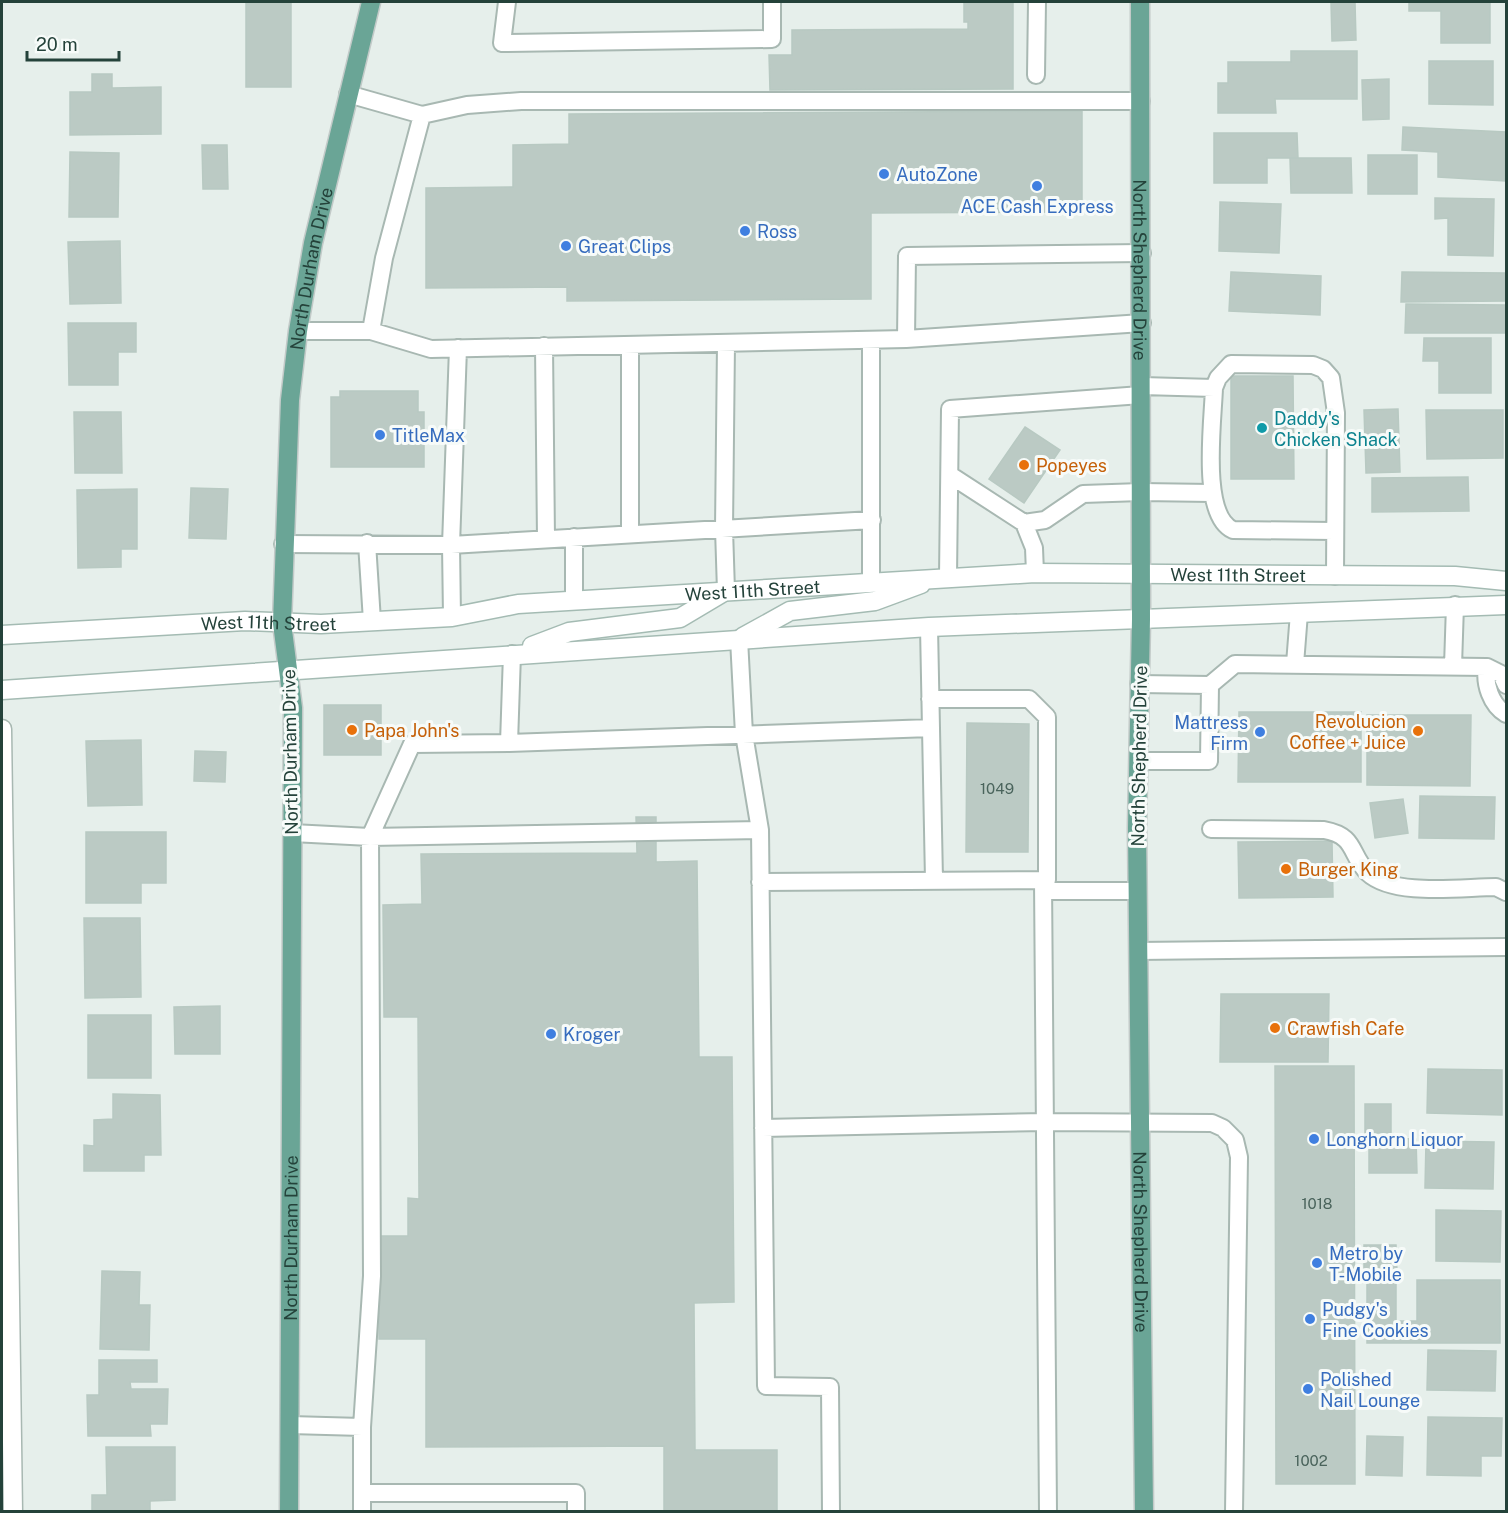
<svg xmlns="http://www.w3.org/2000/svg" width="1508" height="1513" viewBox="0 0 1508 1513" font-family="'Public Sans',sans-serif">
<style>
.building{fill:#bbcac4;stroke:#b8c9c2;stroke-width:1.5}
.lines{fill:none;stroke-linecap:round;stroke-linejoin:round}
.lane-casing{stroke:#a8b8b2;stroke-width:20}
.street-casing{stroke:#a8b8b2;stroke-width:21}
.secondary-casing{stroke:#a4bbb3;stroke-width:21}
.primary-casing{stroke:#c2cac8;stroke-width:21}
.lane{stroke:#fff;stroke-width:16}
.street{stroke:#fff;stroke-width:18}
.secondary{stroke:#fff;stroke-width:18}
.primary{stroke:#6aa596;stroke-width:18}
.shop-dot{fill:#3f7fe0;stroke:#f7fbf9;stroke-width:2}
.culture-dot{fill:#0f9aa8;stroke:#f7fbf9;stroke-width:2}
.food-dot{fill:#e8710a;stroke:#f7fbf9;stroke-width:2}
.labels{text-anchor:middle;dominant-baseline:central;stroke-width:6;stroke-linejoin:round;paint-order:stroke}
.number-label{font-size:15px;fill:#4a645c}
.shop-label{font-size:18px;fill:#366cbe;stroke:#f7fbf9;text-anchor:start}
.street-label{font-size:18px;fill:#24423a;stroke:#f7fbf9}
.culture-label{font-size:18px;fill:#0d838f;stroke:#f7fbf9;text-anchor:start}
.food-label{font-size:18px;fill:#c56008;stroke:#f7fbf9;text-anchor:start}
</style>
<rect width="100%" height="100%" fill="#e6efeb"/>
<!-- building -->
<path class="building" d="M 246,2 L 291,2 L 291,87 L 246,87 Z
M 964,2 L 1013,2 L 1013,89 L 770,90 L 769,55 L 792,55 L 792,30 L 968,29 L 968,22 L 964,22 Z
M 1331,2 L 1355,2 L 1356,40 L 1332,41 Z
M 1409,2 L 1490,2 L 1490,43 L 1441,43 L 1441,11 L 1409,11 Z
M 1291,51 L 1357,51 L 1357,99 L 1275,99 L 1276,113 L 1218,113 L 1218,83 L 1228,83 L 1228,62 L 1291,62 Z
M 1429,61 L 1493,61 L 1493,105 L 1429,104 Z
M 92,74 L 112,74 L 112,88 L 161,87 L 161,134 L 70,135 L 70,92 L 92,92 Z
M 1389,79 L 1389,119 L 1363,120 L 1362,80 Z
M 1082,111 L 1082,212 L 871,213 L 871,299 L 567,301 L 567,287 L 426,288 L 426,188 L 513,187 L 513,145 L 569,144 L 569,114 Z
M 1403,127 L 1506,132 L 1505,181 L 1438,177 L 1438,152 L 1402,150 Z
M 1214,133 L 1297,133 L 1298,158 L 1267,158 L 1267,183 L 1214,183 Z
M 202,145 L 227,145 L 228,189 L 203,189 Z
M 70,152 L 119,153 L 118,217 L 69,217 Z
M 1368,155 L 1417,155 L 1417,194 L 1368,194 Z
M 1290,158 L 1351,158 L 1352,193 L 1291,193 Z
M 1435,198 L 1494,199 L 1493,256 L 1448,255 L 1448,218 L 1435,219 Z
M 1220,202 L 1281,204 L 1279,253 L 1219,251 Z
M 120,241 L 121,303 L 70,304 L 68,242 Z
M 1231,272 L 1321,276 L 1320,315 L 1229,311 Z
M 1402,272 L 1506,273 L 1506,301 L 1401,302 Z
M 1406,304 L 1506,305 L 1506,333 L 1405,333 Z
M 68,323 L 136,323 L 136,352 L 118,352 L 118,385 L 69,385 Z
M 1424,338 L 1491,338 L 1491,393 L 1439,393 L 1439,361 L 1423,361 Z
M 1231,376 L 1293,376 L 1294,479 L 1231,479 Z
M 340,391 L 418,391 L 418,412 L 424,412 L 424,467 L 331,467 L 331,397 L 340,397 Z
M 1398,409 L 1400,472 L 1366,473 L 1364,410 Z
M 1426,410 L 1503,410 L 1503,458 L 1427,459 Z
M 74,412 L 121,412 L 122,473 L 75,473 Z
M 1025,427 L 1060,450 L 1024,503 L 989,479 Z
M 1468,477 L 1469,511 L 1372,512 L 1372,478 Z
M 191,488 L 228,489 L 226,539 L 189,538 Z
M 137,489 L 137,549 L 121,549 L 121,567 L 78,568 L 77,490 Z
M 324,705 L 381,705 L 381,755 L 324,755 Z
M 1239,712 L 1361,712 L 1361,782 L 1238,782 Z
M 1367,715 L 1471,715 L 1470,786 L 1367,785 Z
M 967,723 L 1029,724 L 1028,852 L 966,852 Z
M 141,740 L 142,805 L 88,806 L 86,741 Z
M 195,751 L 226,752 L 225,782 L 194,781 Z
M 1420,796 L 1495,797 L 1494,839 L 1419,838 Z
M 1403,799 L 1408,833 L 1375,838 L 1370,803 Z
M 636,817 L 656,817 L 656,862 L 697,861 L 699,1057 L 732,1057 L 734,1302 L 694,1303 L 695,1450 L 777,1450 L 777,1512 L 664,1512 L 664,1446 L 426,1447 L 426,1339 L 379,1339 L 379,1236 L 408,1236 L 408,1198 L 419,1199 L 418,1017 L 384,1017 L 383,905 L 422,904 L 421,854 L 637,853 Z
M 86,832 L 166,832 L 166,883 L 141,883 L 141,903 L 86,903 Z
M 1332,841 L 1333,897 L 1239,898 L 1238,842 Z
M 84,918 L 140,918 L 141,997 L 85,998 Z
M 1221,994 L 1329,994 L 1328,1062 L 1220,1062 Z
M 220,1006 L 220,1054 L 175,1054 L 174,1007 Z
M 88,1015 L 151,1015 L 151,1078 L 88,1078 Z
M 1275,1066 L 1354,1066 L 1355,1484 L 1276,1484 Z
M 1428,1069 L 1502,1070 L 1502,1115 L 1427,1113 Z
M 113,1094 L 160,1095 L 161,1155 L 144,1155 L 144,1171 L 84,1171 L 84,1145 L 94,1146 L 94,1120 L 113,1119 Z
M 1365,1104 L 1391,1104 L 1391,1133 L 1365,1133 Z
M 1369,1138 L 1416,1139 L 1417,1173 L 1369,1173 Z
M 1426,1141 L 1494,1142 L 1493,1189 L 1425,1188 Z
M 1436,1210 L 1501,1211 L 1500,1262 L 1436,1261 Z
M 1364,1245 L 1396,1245 L 1397,1272 L 1364,1272 Z
M 102,1271 L 140,1272 L 139,1305 L 150,1305 L 149,1350 L 100,1349 Z
M 1417,1280 L 1500,1280 L 1500,1343 L 1367,1343 L 1367,1281 L 1396,1281 L 1396,1321 L 1417,1321 Z
M 1428,1350 L 1496,1351 L 1495,1391 L 1427,1390 Z
M 99,1360 L 157,1360 L 157,1382 L 130,1382 L 131,1389 L 168,1389 L 167,1424 L 150,1424 L 151,1436 L 88,1436 L 87,1395 L 99,1395 Z
M 1428,1417 L 1502,1418 L 1501,1456 L 1481,1456 L 1481,1476 L 1427,1475 Z
M 1367,1436 L 1403,1437 L 1402,1476 L 1366,1475 Z
M 106,1447 L 175,1447 L 175,1500 L 150,1501 L 150,1512 L 92,1512 L 92,1495 L 107,1495 Z"/>
<g class="lines">
<defs>
<path id="lane" d="M 507,2 L 502,43 L 772,39 L 772,2
M 1036,75 L 1037,2
M 348,94 L 422,115
M 298,331 L 371,331 L 431,349 L 906,339 L 1142,323
M 371,331 L 384,258 L 422,115 L 467,105 L 521,101 L 1141,101
M 906,339 L 907,256 L 1142,253
M 726,343 L 724,529 L 726,591
M 544,346 L 546,539
M 1142,386 L 1214,388
M 950,475 L 1024,523 L 1034,548 L 1035,573
M 1024,523 L 1045,520 L 1083,494 L 1141,492 L 1212,493
M 1334,531 L 1233,530 C 1200,515 1213,421 1214,388 L 1218,378 L 1231,364 L 1313,365 L 1323,369 L 1331,378 L 1336,413 L 1335,576
M 630,534 L 630,345
M 367,543 L 372,621
M 283,544 L 451,545 L 872,520
M 948,577 L 950,409 L 1141,395
M 871,582 L 871,340
M 574,600 L 574,537
M 452,617 L 451,545 L 458,348
M 929,627 L 934,880
M 739,639 L 744,734 L 760,830 L 766,1386 L 830,1387 L 831,1512
M 1295,664 L 1299,613
M 1453,666 L 1455,605
M 1487,667 C 1484,684 1491,705 1506,714
M 1139,684 L 1210,685 L 1235,664 L 1487,667 L 1501,674 L 1506,685
M 509,743 L 512,654
M 1139,761 L 1209,761 L 1210,685
M 1211,829 L 1324,830 C 1357,836 1349,854 1368,873 C 1394,897 1462,887 1496,887 L 1506,892
M 292,833 L 370,837 L 760,830
M 1043,880 L 1048,1512
M 760,882 L 1047,880 L 1047,717 L 1029,699 L 930,699
M 1044,891 L 1138,891
M 1138,951 L 1506,947
M 763,1128 L 1045,1122 L 1212,1123 L 1223,1128 L 1235,1140 L 1239,1157 L 1234,1512
M 290,1425 L 362,1427
M 362,1493 L 576,1493 L 576,1512
M 362,1512 L 362,1427 L 372,1276 L 370,837 L 412,744 L 509,743 L 931,728"/>
<path id="street" d="M 2,729 L 13,1512"/>
<g id="secondary">
<path id="s1" d="M 2,635 L 245,621 L 321,624 L 452,617 L 518,604 L 1035,573 L 1455,576 L 1506,581"/>
<path d="M 743,637 L 790,611 L 875,601 L 921,584"/>
<path d="M 532,646 L 569,632 L 680,618 L 722,593"/>
<path d="M 2,690 L 929,627 L 1506,605"/>
</g>
<g id="primary">
<path id="s2" d="M 1140,2 L 1141,619 L 1137,828 L 1144,1512"/>
<path id="s3" d="M 289,1512 L 293,708 L 282,623 L 290,400 L 298,331 L 313,243 L 371,2"/>
</g>
</defs>
<!-- lane casing -->
<use href="#lane" class="lane-casing"/>
<!-- street casing -->
<use href="#street" class="street-casing"/>
<!-- secondary casing -->
<use href="#secondary" class="secondary-casing"/>
<!-- primary casing -->
<use href="#primary" class="primary-casing"/>
<!-- lane -->
<use href="#lane" class="lane"/>
<!-- street -->
<use href="#street" class="street"/>
<!-- secondary -->
<use href="#secondary" class="secondary"/>
<!-- primary -->
<use href="#primary" class="primary"/>
</g>
<!-- markers -->
<g class="shop-dot">
<circle cx="884" cy="174" r="6"/>
<circle cx="1037" cy="186" r="6"/>
<circle cx="745" cy="231" r="6"/>
<circle cx="566" cy="246" r="6"/>
<circle cx="380" cy="435" r="6"/>
<circle cx="1260" cy="732" r="6"/>
<circle cx="551" cy="1034" r="6"/>
<circle cx="1314" cy="1139" r="6"/>
<circle cx="1317" cy="1263" r="6"/>
<circle cx="1310" cy="1319" r="6"/>
<circle cx="1308" cy="1389" r="6"/>
</g>
<circle class="culture-dot" cx="1262" cy="428" r="6"/>
<g class="food-dot">
<circle cx="1024" cy="465" r="6"/>
<circle cx="352" cy="730" r="6"/>
<circle cx="1418" cy="731" r="6"/>
<circle cx="1286" cy="869" r="6"/>
<circle cx="1275" cy="1028" r="6"/>
</g>
<g class="labels">
<!-- number labels -->
<g class="number-label">
<text x="997" y="788">1049</text>
<text x="1317" y="1203">1018</text>
<text x="1311" y="1460">1002</text>
</g>
<!-- shop labels -->
<g class="shop-label">
<text x="896" y="174">AutoZone</text>
<text x="1037" y="206" text-anchor="middle">ACE Cash Express</text>
<text x="757" y="231">Ross</text>
<text x="578" y="246">Great Clips</text>
<text x="392" y="435">TitleMax</text>
<text x="1248" y="722" text-anchor="end">Mattress<tspan x="1248" dy="21">Firm</tspan></text>
<text x="563" y="1034">Kroger</text>
<text x="1326" y="1139">Longhorn Liquor</text>
<text x="1329" y="1253">Metro by<tspan x="1329" dy="21">T-Mobile</tspan></text>
<text x="1322" y="1309">Pudgy's<tspan x="1322" dy="21">Fine Cookies</tspan></text>
<text x="1320" y="1379">Polished<tspan x="1320" dy="21">Nail Lounge</tspan></text>
</g>
<!-- street labels -->
<g class="street-label">
<text stroke="none"><textPath href="#s3" startOffset="1246">North Durham Drive</textPath></text>
<text stroke="none"><textPath href="#s2" startOffset="268">North Shepherd Drive</textPath></text>
<text stroke="none"><textPath href="#s1" startOffset="1239">West 11th Street</textPath></text>
<text stroke="none"><textPath href="#s1" startOffset="753">West 11th Street</textPath></text>
<text stroke="none"><textPath href="#s1" startOffset="267">West 11th Street</textPath></text>
<text transform="translate(290 752) rotate(-91)">North Durham Drive</text>
<text transform="translate(1139 756) rotate(-89)">North Shepherd Drive</text>
<text stroke="none"><textPath href="#s3" startOffset="274">North Durham Drive</textPath></text>
<text stroke="none"><textPath href="#s2" startOffset="1240">North Shepherd Drive</textPath></text>
</g>
<!-- culture labels -->
<g class="culture-label">
<text x="1274" y="418">Daddy's<tspan x="1274" dy="21">Chicken Shack</tspan></text>
</g>
<!-- food labels -->
<g class="food-label">
<text x="1036" y="465">Popeyes</text>
<text x="1406" y="721" text-anchor="end">Revolucion<tspan x="1406" dy="21">Coffee + Juice</tspan></text>
<text x="364" y="730">Papa John's</text>
<text x="1298" y="869">Burger King</text>
<text x="1287" y="1028">Crawfish Cafe</text>
</g>
</g>
<!-- border -->
<rect width="1508" height="1513" fill="none" stroke="#24423a" stroke-width="6"/>
<!-- scale -->
<path d="M27 51v9h92v-9" fill="none" stroke="#24423a" stroke-width="3"/>
<text x="36" y="51" font-size="18" fill="#24423a" stroke="#f7fbf9" stroke-width="4.5" paint-order="stroke">20 m</text>
</svg>
